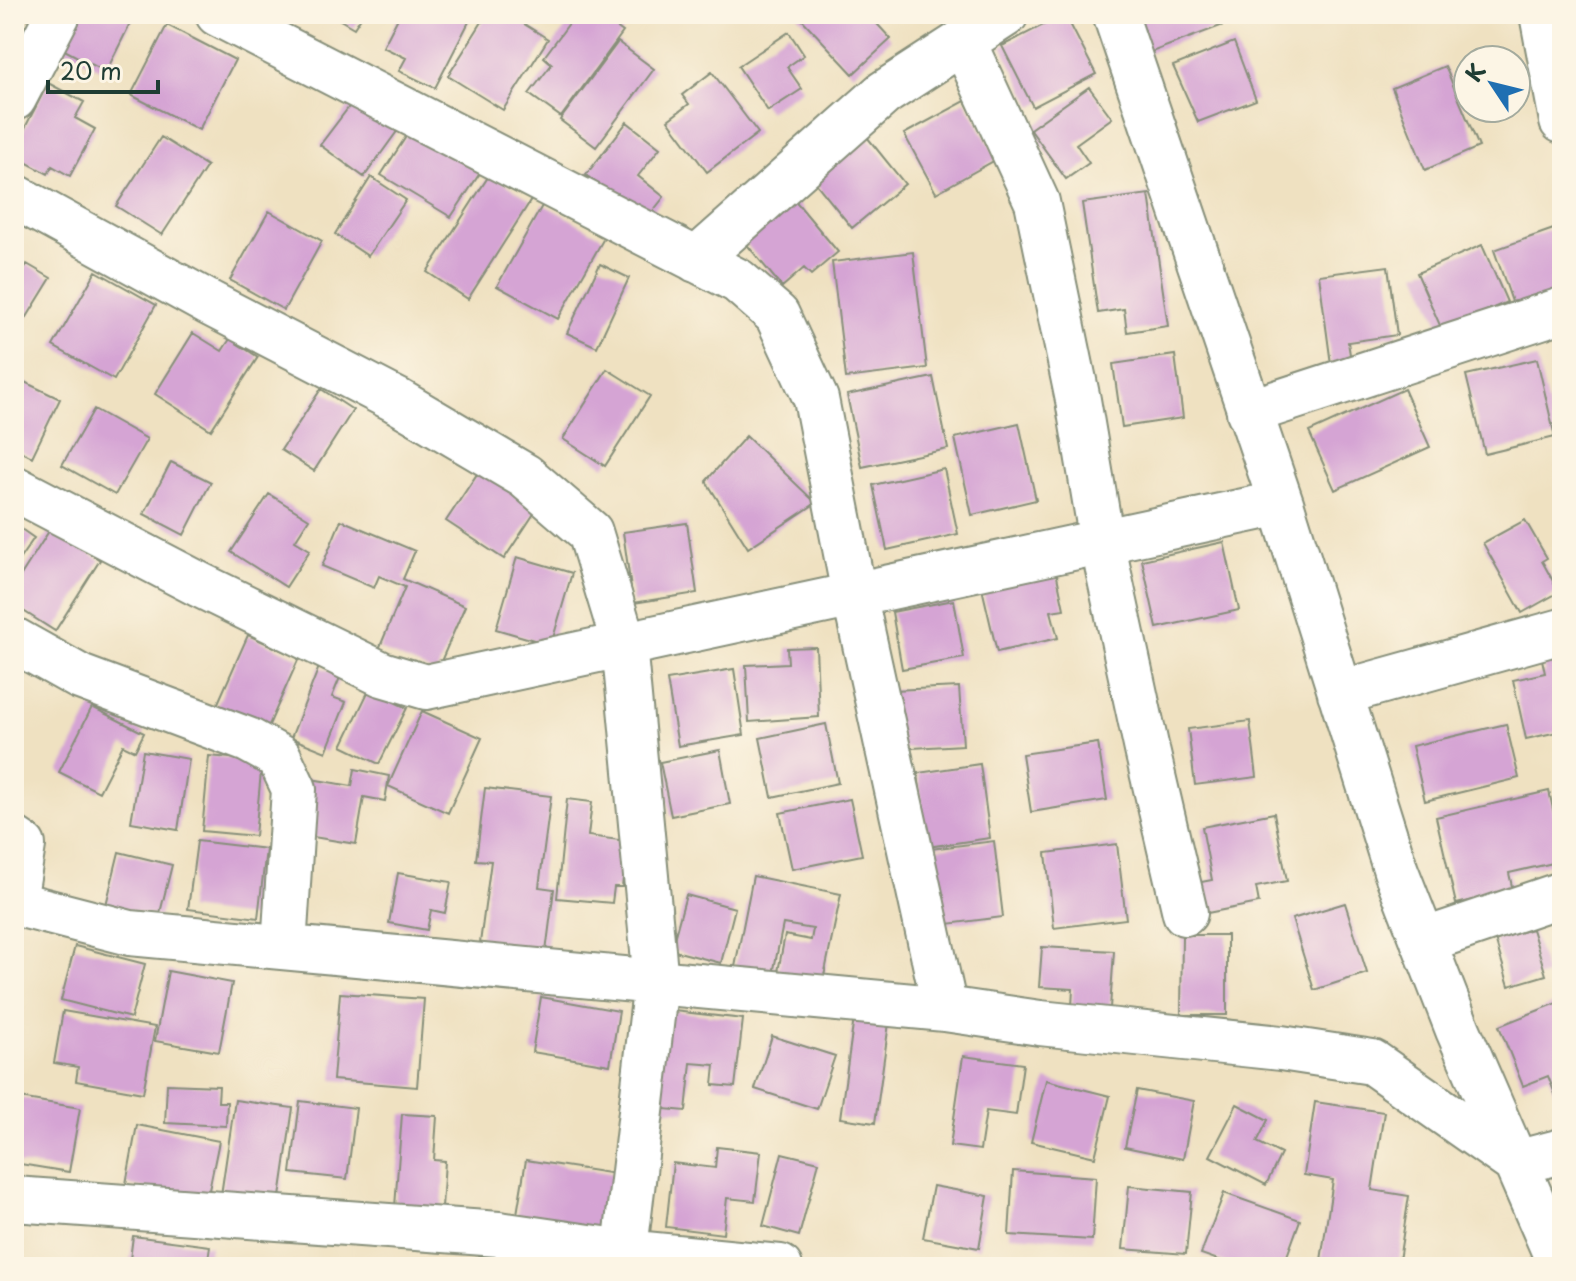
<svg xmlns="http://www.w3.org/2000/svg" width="1576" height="1281" viewBox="0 0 1576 1281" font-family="'Playpen Sans',sans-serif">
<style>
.building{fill:#d5a4d4}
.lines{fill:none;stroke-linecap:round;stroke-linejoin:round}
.minor-casing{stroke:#878f7a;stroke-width:48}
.minor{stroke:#fff;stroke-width:44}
</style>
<rect width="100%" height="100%" fill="#fcf5e5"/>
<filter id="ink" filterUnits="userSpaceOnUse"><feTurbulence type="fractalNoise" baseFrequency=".0125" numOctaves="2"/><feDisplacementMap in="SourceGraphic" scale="16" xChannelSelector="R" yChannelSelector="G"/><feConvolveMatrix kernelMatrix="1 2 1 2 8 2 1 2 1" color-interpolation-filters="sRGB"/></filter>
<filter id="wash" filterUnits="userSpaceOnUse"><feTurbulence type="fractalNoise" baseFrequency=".006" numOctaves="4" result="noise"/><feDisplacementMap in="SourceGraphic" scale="32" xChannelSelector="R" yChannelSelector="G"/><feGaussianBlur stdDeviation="1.8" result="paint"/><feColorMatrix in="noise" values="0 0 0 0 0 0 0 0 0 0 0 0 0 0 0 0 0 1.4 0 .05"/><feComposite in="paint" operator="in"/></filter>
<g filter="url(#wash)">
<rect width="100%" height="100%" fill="#efe1c1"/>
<g id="blocks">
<!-- building -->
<path class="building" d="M 68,14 L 135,14 L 106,72 L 53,44 Z
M 330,14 L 363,14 L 354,28 Z
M 400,14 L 473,14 L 435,88 L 399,71 L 406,58 L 383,47 Z
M 487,14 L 508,14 L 548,39 L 503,110 L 448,76 Z
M 576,14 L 598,14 L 623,32 L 561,117 L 529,94 L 552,64 L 544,57 Z
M 797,14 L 868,14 L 891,39 L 853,74 Z
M 1065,14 L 1096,74 L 1033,107 L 1002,46 Z
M 1134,14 L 1231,14 L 1234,21 L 1149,53 Z
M 167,25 L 235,60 L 199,130 L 131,95 Z
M 789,32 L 804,55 L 787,67 L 802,89 L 768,111 L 738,66 Z
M 618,42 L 654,69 L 596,147 L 560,120 Z
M 1234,42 L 1256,100 L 1198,122 L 1173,66 Z
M 1445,66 L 1479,147 L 1425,170 L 1392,88 Z
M 712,72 L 758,133 L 707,172 L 668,120 L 689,104 L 682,95 Z
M 48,83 L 84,102 L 75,118 L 95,129 L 70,176 L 52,166 L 48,174 L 14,156 L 14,149 Z
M 1089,87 L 1112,118 L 1076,144 L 1089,163 L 1066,179 L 1030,129 Z
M 355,99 L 398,130 L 364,177 L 320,145 Z
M 965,101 L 997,159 L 936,193 L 904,134 Z
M 627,122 L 660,148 L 638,176 L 664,197 L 645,221 L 586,175 Z
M 411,129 L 480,173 L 451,217 L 381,175 Z
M 863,132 L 905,184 L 852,228 L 810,176 Z
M 161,137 L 207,166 L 162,235 L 116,206 Z
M 490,174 L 531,200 L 468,299 L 427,272 Z
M 371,177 L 406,200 L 368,256 L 335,234 Z
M 1149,194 L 1168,326 L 1127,332 L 1124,309 L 1098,313 L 1082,203 Z
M 793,198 L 838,252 L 811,275 L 804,268 L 782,287 L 743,240 Z
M 543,204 L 604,238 L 558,319 L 497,286 Z
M 269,211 L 322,241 L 284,310 L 230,280 Z
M 1562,226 L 1562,297 L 1516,313 L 1494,250 Z
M 1482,245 L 1507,302 L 1442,330 L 1417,273 Z
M 913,252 L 927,368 L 846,378 L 832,262 Z
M 27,264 L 51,278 L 19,330 L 14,327 L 14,286 Z
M 600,264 L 629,278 L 597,347 L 567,333 Z
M 1388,266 L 1397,335 L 1348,342 L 1351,361 L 1331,364 L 1319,275 Z
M 96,271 L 156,305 L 114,380 L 53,346 Z
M 193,333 L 222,351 L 230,339 L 258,357 L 211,430 L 155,394 Z
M 1175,355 L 1183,418 L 1122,427 L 1113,364 Z
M 1537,359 L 1555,437 L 1485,454 L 1466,375 Z
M 607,369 L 650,396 L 605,466 L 563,439 Z
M 14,377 L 60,399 L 32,457 L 14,448 Z
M 933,377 L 948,449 L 862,467 L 847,395 Z
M 321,389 L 353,410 L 314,471 L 281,450 Z
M 1404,389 L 1430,447 L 1335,490 L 1309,432 Z
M 94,409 L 147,439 L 115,495 L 62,465 Z
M 1019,423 L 1036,500 L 972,515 L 955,438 Z
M 746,436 L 816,503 L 748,548 L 706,481 Z
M 171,462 L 211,482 L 184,535 L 144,514 Z
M 481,468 L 539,506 L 504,559 L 446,521 Z
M 944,469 L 958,534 L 887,550 L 873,485 Z
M 269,494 L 309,519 L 295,541 L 310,550 L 286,587 L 231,552 Z
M 341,520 L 415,551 L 403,579 L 465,606 L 436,673 L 379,649 L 405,587 L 379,576 L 374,588 L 322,566 Z
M 1525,520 L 1547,558 L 1542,561 L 1559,592 L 1522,613 L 1483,543 Z
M 687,523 L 697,593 L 633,603 L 623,532 Z
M 14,524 L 34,538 L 14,567 Z
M 51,528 L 100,560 L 55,631 L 14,605 L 14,586 Z
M 1224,542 L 1239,610 L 1157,628 L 1142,560 Z
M 517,557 L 572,573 L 551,645 L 496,629 Z
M 1055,567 L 1064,609 L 1051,611 L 1058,638 L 997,652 L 981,584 Z
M 954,600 L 964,658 L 902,669 L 892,612 Z
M 248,635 L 299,658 L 265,734 L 214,712 Z
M 816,647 L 819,717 L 749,722 L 746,665 L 788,663 L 787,648 Z
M 1562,650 L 1562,731 L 1526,739 L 1513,680 L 1545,673 L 1541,655 Z
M 319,667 L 341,675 L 332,697 L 346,702 L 326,752 L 291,738 Z
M 734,669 L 744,735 L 678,746 L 667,680 Z
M 959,687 L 963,745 L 896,749 L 893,690 Z
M 369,690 L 407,708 L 379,764 L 342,746 Z
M 92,707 L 144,733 L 135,751 L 123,745 L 99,792 L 59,772 Z
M 422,711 L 482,738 L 448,813 L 388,786 Z
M 1250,721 L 1257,777 L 1195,785 L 1188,729 Z
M 826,724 L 838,783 L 772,797 L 760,738 Z
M 1506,724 L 1519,778 L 1425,801 L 1412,746 Z
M 1098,743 L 1107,800 L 1031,812 L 1022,754 Z
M 720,750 L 730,804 L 671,816 L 660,762 Z
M 143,751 L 189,759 L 178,830 L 131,822 Z
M 209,756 L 262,761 L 255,836 L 202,831 Z
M 980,764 L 990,838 L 927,847 L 918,773 Z
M 355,769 L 389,776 L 385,801 L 364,797 L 356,844 L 295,834 L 305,778 L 352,786 Z
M 485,788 L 551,796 L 539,887 L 554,889 L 546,952 L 480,943 L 491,861 L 476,860 Z
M 1549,791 L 1562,849 L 1562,861 L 1509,873 L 1513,891 L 1456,904 L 1436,817 Z
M 567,799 L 592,802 L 588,836 L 627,841 L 622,887 L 614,887 L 612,903 L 557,898 Z
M 850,799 L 862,855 L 792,869 L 780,813 Z
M 1274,813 L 1287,881 L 1256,887 L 1259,903 L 1197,915 L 1191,884 L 1212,880 L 1202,827 Z
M 197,841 L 266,849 L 258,918 L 188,909 Z
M 994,841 L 1003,917 L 940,925 L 930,849 Z
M 1117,844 L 1126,919 L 1054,928 L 1046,853 Z
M 119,852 L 172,865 L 159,917 L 106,905 Z
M 398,873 L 451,882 L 445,913 L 431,910 L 427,930 L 389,923 Z
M 753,876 L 841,894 L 822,986 L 777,977 L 785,935 L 811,940 L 813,929 L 783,924 L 772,979 L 734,972 Z
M 686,895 L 735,908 L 721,963 L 671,950 Z
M 1345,903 L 1367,973 L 1314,990 L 1292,919 Z
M 1532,929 L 1546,975 L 1509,986 L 1495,939 Z
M 1182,935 L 1227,935 L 1227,1015 L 1181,1015 Z
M 75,946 L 145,964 L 131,1018 L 61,1000 Z
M 1042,947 L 1114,951 L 1110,1008 L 1072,1006 L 1073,989 L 1039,987 Z
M 168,971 L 232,983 L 219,1052 L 155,1041 Z
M 340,993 L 424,999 L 417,1087 L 333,1080 Z
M 541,997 L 619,1011 L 610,1065 L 532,1052 Z
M 1562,1001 L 1562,1112 L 1548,1076 L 1523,1086 L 1499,1026 Z
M 665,1010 L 743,1019 L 735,1087 L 713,1085 L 715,1065 L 691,1063 L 686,1111 L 654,1108 Z
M 63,1011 L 155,1027 L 143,1093 L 76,1081 L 78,1067 L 54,1063 Z
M 854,1018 L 889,1023 L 875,1123 L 840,1118 Z
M 772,1036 L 835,1056 L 817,1109 L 755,1089 Z
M 963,1056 L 1023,1064 L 1016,1115 L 986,1111 L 980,1150 L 950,1146 Z
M 1046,1080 L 1110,1096 L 1095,1157 L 1031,1142 Z
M 167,1084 L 219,1086 L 218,1102 L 227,1102 L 226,1126 L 165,1123 Z
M 1137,1090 L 1194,1101 L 1183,1159 L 1125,1147 Z
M 14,1097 L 80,1108 L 69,1172 L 14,1163 Z
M 235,1100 L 293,1108 L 279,1204 L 221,1195 Z
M 300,1101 L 356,1108 L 347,1179 L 291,1173 Z
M 1315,1102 L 1384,1112 L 1372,1190 L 1409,1196 L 1398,1267 L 1357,1262 L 1356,1267 L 1320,1267 L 1333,1180 L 1304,1175 Z
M 1237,1104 L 1268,1120 L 1257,1142 L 1281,1154 L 1266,1185 L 1210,1156 Z
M 402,1114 L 437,1116 L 434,1160 L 445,1161 L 441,1223 L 394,1220 Z
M 137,1125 L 219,1141 L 207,1200 L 126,1184 Z
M 717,1147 L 761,1152 L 755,1201 L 727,1198 L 723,1234 L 666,1227 L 673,1163 L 715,1168 Z
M 782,1153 L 819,1162 L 799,1236 L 763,1226 Z
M 526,1160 L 622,1175 L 612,1241 L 516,1220 Z
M 1013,1171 L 1096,1177 L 1092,1240 L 1009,1235 Z
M 933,1186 L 988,1196 L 979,1248 L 923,1238 Z
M 1129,1186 L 1192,1192 L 1186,1254 L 1123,1249 Z
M 1224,1193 L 1300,1220 L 1283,1267 L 1238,1267 L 1201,1254 Z
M 133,1236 L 210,1246 L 207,1267 L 129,1267 Z"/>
</g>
</g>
<g filter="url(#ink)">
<use href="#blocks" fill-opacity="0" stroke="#878f7a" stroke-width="2"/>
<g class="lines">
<defs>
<path id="minor" d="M 218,14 L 738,281 L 777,315 L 816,399 L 854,594 L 945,1009
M 1115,14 L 1281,503 L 1396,871 L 1458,1030 L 1561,1267
M 1542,14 L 1562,121
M 963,41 L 1037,202 L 1078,400 L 1102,542 L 1147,750 L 1185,913
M 14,98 L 58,14
M 14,196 L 209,303 L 396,400 L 525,476 L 590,532 L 624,644 L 656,982 L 623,1267
M 696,260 L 884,93 L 1006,14
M 1249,412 L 1562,310
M 14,488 L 200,585 L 382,674 L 426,687 L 1281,503
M 14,640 L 80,677 L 248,740 L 279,757 L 294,789 L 284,947
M 1340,693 L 1562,631
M 14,839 L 23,845 L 14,902
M 14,903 L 130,933 L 945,1009 L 1040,1023 L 1281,1048 L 1372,1062 L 1516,1163 L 1562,1151
M 1423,941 L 1562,894
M 14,1199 L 499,1234 L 624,1252 L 780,1267"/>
</defs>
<!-- minor casing -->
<use href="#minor" class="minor-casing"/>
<!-- minor -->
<use href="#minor" class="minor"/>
</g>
</g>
<!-- margin -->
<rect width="1576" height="1281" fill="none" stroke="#fcf5e5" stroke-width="48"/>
<!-- north arrow -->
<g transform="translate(1492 84) rotate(305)"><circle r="38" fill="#fcf5e5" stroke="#a4ab9e" stroke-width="2"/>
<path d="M0-6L14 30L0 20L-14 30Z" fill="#1f6fb2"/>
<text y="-12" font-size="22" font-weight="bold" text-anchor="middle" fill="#1f3d34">K</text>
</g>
<!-- scale -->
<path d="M48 80v12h110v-12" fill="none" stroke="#1f3d34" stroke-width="4"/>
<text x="60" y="80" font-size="24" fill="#1f3d34" stroke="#fcf5e5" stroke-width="6" paint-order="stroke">20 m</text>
</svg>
